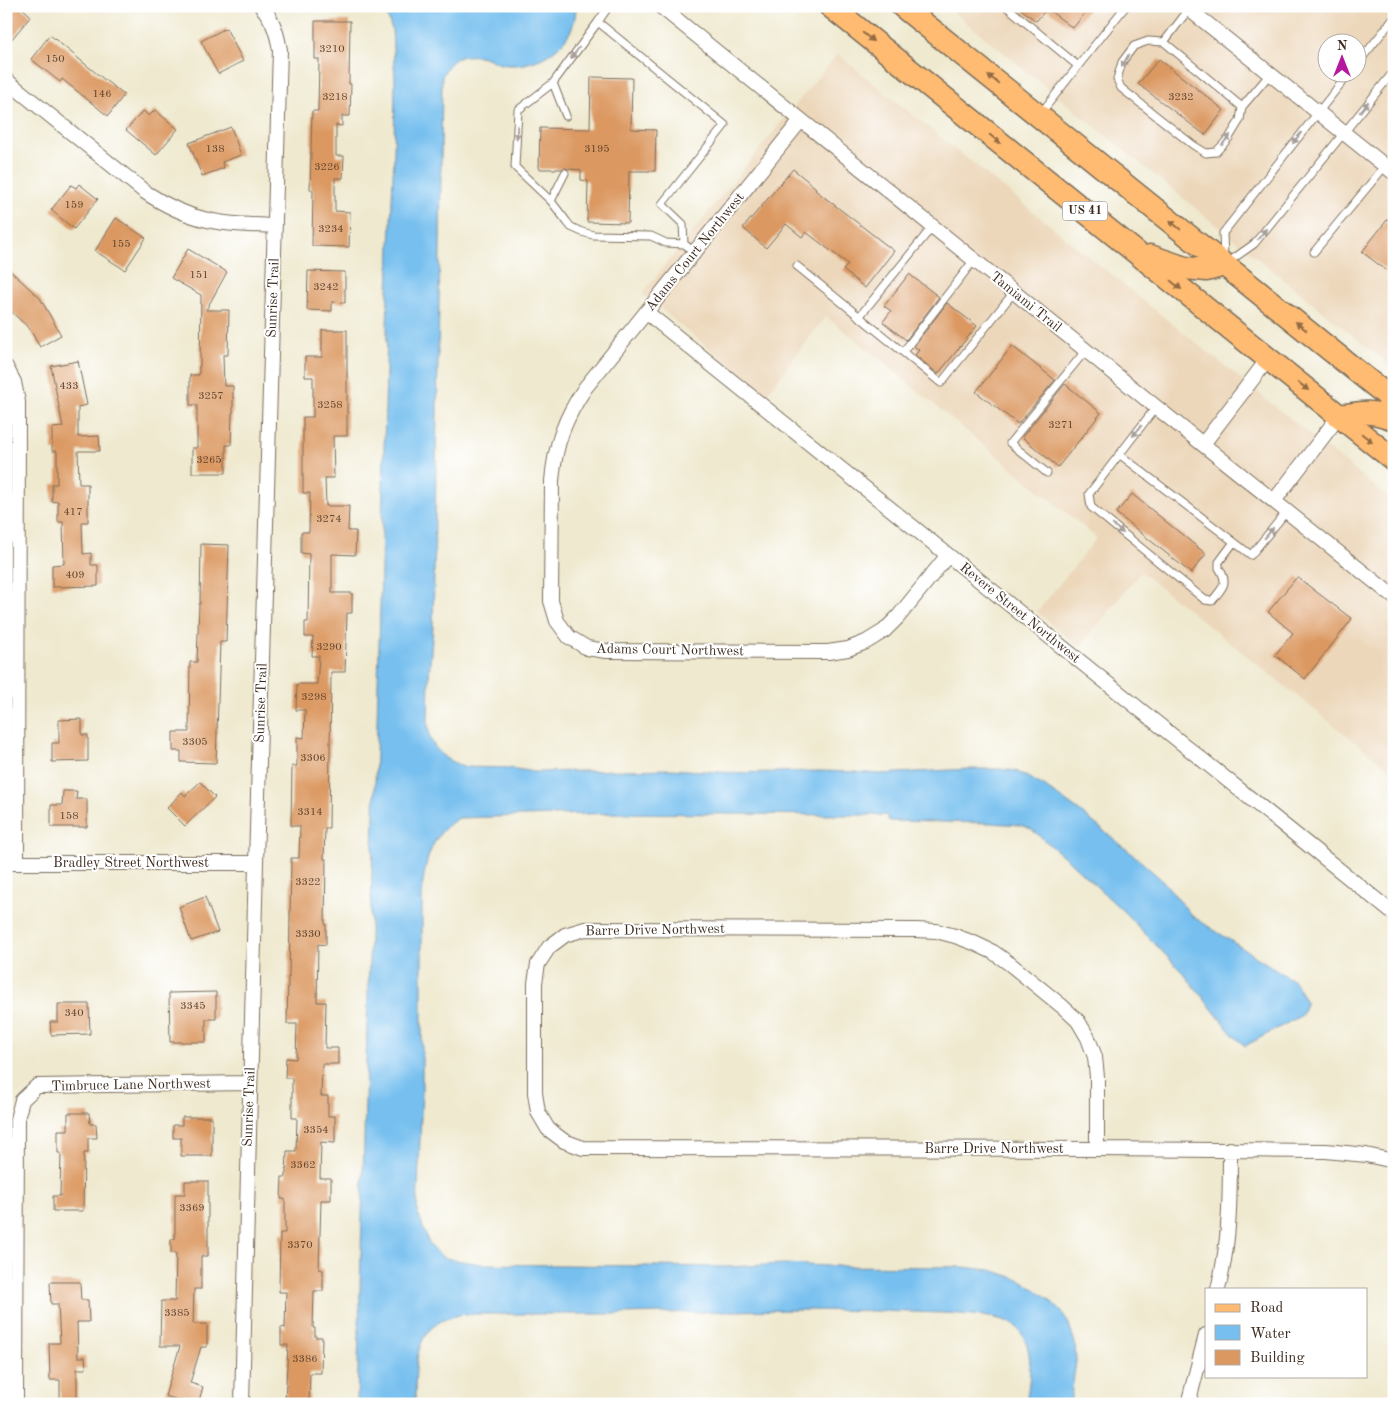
<svg xmlns="http://www.w3.org/2000/svg" width="1400" height="1410" viewBox="0 0 1400 1410" font-family="'Old Standard TT',serif">
<style>
.built{fill:#ecd7ba;fill-rule:evenodd}
.water{fill:#76bfef;stroke:#587486}
.building{fill:#db9861}
.lines{fill:none;stroke-linecap:round;stroke-linejoin:round}
.service-casing{stroke:#7a6d5c;stroke-width:9}
.minor-casing{stroke:#7a6d5c;stroke-width:16}
.primary-casing{stroke:#7a6d5c;stroke-width:25}
.service{stroke:#fff;stroke-width:7}
.minor{stroke:#fff;stroke-width:14}
.primary{stroke:#ffbb71;stroke-width:22}
.oneway{fill:#936b43}
.oneway2{fill:#a79f9a}
.labels{text-anchor:middle;dominant-baseline:central;stroke-width:4;stroke-linejoin:round;paint-order:stroke}
.number-label{font-size:11px;fill:#63462f}
.shield{fill:#fff;stroke:#766a62;stroke-width:1}
.shield-label{font-size:12px;font-weight:bold;fill:#3b2a1e}
.street-label{font-size:14px;fill:#3b2a1e;stroke:#fff}
</style>
<rect width="100%" height="100%" fill="#fff"/>
<filter id="ink" filterUnits="userSpaceOnUse"><feTurbulence type="fractalNoise" baseFrequency=".02" numOctaves="2"/><feDisplacementMap in="SourceGraphic" scale="10" xChannelSelector="R" yChannelSelector="G"/><feConvolveMatrix kernelMatrix="1 2 1 2 8 2 1 2 1" color-interpolation-filters="sRGB"/></filter>
<filter id="wash" filterUnits="userSpaceOnUse"><feTurbulence type="fractalNoise" baseFrequency=".0096" numOctaves="4" result="noise"/><feDisplacementMap in="SourceGraphic" scale="20" xChannelSelector="R" yChannelSelector="G"/><feGaussianBlur stdDeviation="1.12" result="paint"/><feColorMatrix in="noise" values="0 0 0 0 0 0 0 0 0 0 0 0 0 0 0 0 0 1.4 0 .05"/><feComposite in="paint" operator="in"/></filter>
<g filter="url(#wash)">
<rect width="100%" height="100%" fill="#efe9cf"/>
<!-- built -->
<path class="built" d="M 946,6 L 1394,6 L 1394,369 ZM 1328,42 L 1358,42 L 1358,72 L 1328,72 Z
M 837,54 L 1394,502 L 1394,773 L 1141,572 L 1079,648 L 1037,612 L 1097,538 L 826,316 L 766,395 L 642,294 Z"/>
<!-- water -->
<path class="water" d="M 384,6 L 576,6 C 576,15 574,24 570,32 C 557,56 527,69 501,64 C 496,63 492,60 487,58 C 479,55 468,55 460,57 C 451,60 447,68 442,76 L 440,249 L 433,626 L 429,676 L 428,724 L 430,738 L 435,747 L 445,758 L 463,767 L 509,768 L 535,772 L 670,769 L 734,773 L 820,771 L 854,772 L 880,774 L 968,769 L 1000,769 L 1016,771 L 1044,786 L 1078,810 L 1136,857 L 1164,882 L 1192,916 L 1294,981 L 1306,1002 L 1302,1015 L 1245,1046 L 1233,1035 L 1184,974 L 1124,912 L 1066,858 L 1031,829 L 1021,825 L 991,823 L 889,821 L 886,815 L 845,815 L 618,813 L 459,818 C 431,833 425,862 422,891 L 422,1091 L 417,1211 L 428,1241 L 434,1250 L 444,1258 L 480,1264 L 727,1267 L 784,1264 L 828,1266 L 963,1267 L 991,1270 L 1021,1280 L 1048,1298 L 1062,1312 L 1069,1324 L 1075,1343 L 1076,1361 L 1070,1404 L 1026,1404 C 1030,1379 1036,1343 1014,1325 C 999,1313 934,1313 913,1312 C 876,1311 838,1310 800,1310 C 740,1310 681,1313 622,1314 C 570,1314 518,1314 466,1314 C 412,1321 416,1360 415,1404 L 357,1404 L 367,1025 L 377,724 L 388,292 L 394,153 L 395,80 L 392,30 Z"/>
<g id="blocks">
<!-- building -->
<path class="building" d="M 6,6 L 20,6 L 31,16 L 6,46 Z
M 1017,6 L 1091,6 L 1073,28 L 1047,9 L 1036,21 Z
M 315,21 L 350,21 L 349,84 L 351,84 L 350,116 L 342,116 L 342,126 L 336,125 L 336,156 L 344,156 L 343,178 L 335,178 L 335,211 L 350,212 L 349,247 L 312,246 L 313,190 L 310,190 L 312,111 L 318,111 L 319,59 L 315,59 Z
M 226,28 L 243,61 L 218,74 L 201,41 Z
M 50,35 L 96,73 L 124,95 L 108,116 L 62,79 L 60,82 L 31,59 Z
M 1159,59 L 1224,110 L 1205,135 L 1138,84 Z
M 591,77 L 632,78 L 631,129 L 656,130 L 655,171 L 629,171 L 628,223 L 587,222 L 588,181 L 581,180 L 581,170 L 569,169 L 565,168 L 561,169 L 539,169 L 540,128 L 590,129 Z
M 155,110 L 178,129 L 156,155 L 126,130 L 143,111 L 149,116 Z
M 231,127 L 241,155 L 222,162 L 224,168 L 202,176 L 189,143 Z
M 793,169 L 816,188 L 815,190 L 894,251 L 865,288 L 843,270 L 848,264 L 806,232 L 802,237 L 786,224 L 766,248 L 743,228 Z
M 79,184 L 98,199 L 74,229 L 51,210 L 71,185 L 76,188 Z
M 1394,211 L 1394,276 L 1362,252 Z
M 116,218 L 146,238 L 125,270 L 95,251 Z
M 188,249 L 227,272 L 206,310 L 229,310 L 228,355 L 223,355 L 224,386 L 233,386 L 233,413 L 232,413 L 231,445 L 226,445 L 226,473 L 192,473 L 192,448 L 197,448 L 197,405 L 190,405 L 190,375 L 199,375 L 199,366 L 200,366 L 201,295 L 171,278 Z
M 6,267 L 40,298 L 61,335 L 40,347 L 29,328 L 6,307 Z
M 308,271 L 345,272 L 345,303 L 332,302 L 332,311 L 307,310 Z
M 909,274 L 939,297 L 906,340 L 883,322 L 891,311 L 884,306 Z
M 947,303 L 977,326 L 938,374 L 915,355 L 919,350 L 914,346 Z
M 322,330 L 347,330 L 347,436 L 333,436 L 334,478 L 325,478 L 326,506 L 349,506 L 348,531 L 356,531 L 355,555 L 332,554 L 332,593 L 352,593 L 352,613 L 347,613 L 345,672 L 331,672 L 329,828 L 325,828 L 324,859 L 326,859 L 325,924 L 326,924 L 326,945 L 318,944 L 317,1002 L 326,1002 L 325,1048 L 338,1048 L 338,1064 L 322,1064 L 321,1096 L 328,1096 L 328,1116 L 335,1116 L 335,1143 L 321,1142 L 320,1178 L 331,1178 L 331,1200 L 321,1200 L 319,1269 L 323,1270 L 323,1291 L 314,1291 L 313,1328 L 315,1328 L 315,1337 L 322,1337 L 321,1373 L 310,1373 L 309,1404 L 285,1404 L 288,1345 L 281,1345 L 281,1327 L 285,1328 L 286,1292 L 279,1292 L 280,1233 L 285,1233 L 285,1199 L 281,1199 L 282,1177 L 286,1177 L 287,1151 L 296,1151 L 297,1118 L 292,1118 L 292,1078 L 285,1078 L 286,1058 L 296,1059 L 297,1024 L 287,1024 L 288,977 L 289,977 L 291,858 L 299,858 L 300,826 L 291,826 L 292,766 L 297,766 L 297,737 L 304,738 L 305,710 L 296,710 L 297,684 L 317,684 L 319,656 L 312,656 L 313,637 L 305,637 L 305,622 L 308,622 L 309,554 L 301,553 L 301,532 L 309,532 L 310,493 L 303,493 L 303,417 L 313,417 L 313,377 L 305,377 L 305,357 L 322,357 Z
M 1012,346 L 1055,380 L 1018,424 L 976,392 Z
M 78,361 L 87,405 L 78,407 L 78,437 L 99,436 L 100,451 L 78,451 L 79,484 L 88,484 L 88,522 L 82,522 L 83,554 L 91,553 L 91,565 L 98,565 L 98,586 L 52,587 L 52,565 L 64,564 L 63,522 L 58,522 L 58,501 L 52,502 L 52,484 L 57,484 L 57,451 L 52,451 L 52,428 L 63,427 L 51,366 Z
M 1065,384 L 1101,413 L 1058,467 L 1022,437 Z
M 1132,494 L 1206,554 L 1191,573 L 1116,513 Z
M 201,544 L 229,545 L 226,642 L 220,642 L 216,763 L 181,762 L 181,751 L 173,751 L 173,732 L 189,732 L 190,662 L 197,662 L 199,604 L 200,604 Z
M 1297,577 L 1352,619 L 1305,679 L 1275,655 L 1293,633 L 1268,612 Z
M 82,719 L 82,735 L 88,735 L 88,761 L 52,762 L 52,743 L 59,743 L 59,720 Z
M 200,782 L 215,797 L 185,826 L 167,808 L 182,792 L 185,796 Z
M 63,791 L 77,791 L 76,799 L 87,799 L 87,827 L 51,827 L 51,805 L 62,805 Z
M 205,897 L 218,932 L 191,941 L 179,907 Z
M 216,992 L 216,1019 L 206,1019 L 206,1042 L 170,1042 L 169,993 Z
M 58,1004 L 89,1004 L 90,1034 L 51,1035 L 50,1022 L 58,1022 Z
M 68,1113 L 89,1113 L 90,1124 L 96,1124 L 97,1138 L 88,1138 L 88,1153 L 84,1153 L 83,1211 L 53,1211 L 53,1196 L 60,1196 L 61,1153 L 58,1153 L 58,1130 L 68,1130 Z
M 182,1117 L 212,1117 L 212,1156 L 181,1156 L 181,1138 L 173,1138 L 173,1125 L 182,1125 Z
M 185,1181 L 208,1181 L 208,1256 L 201,1256 L 201,1289 L 194,1289 L 193,1324 L 207,1324 L 207,1347 L 201,1347 L 190,1383 L 203,1387 L 198,1404 L 191,1404 L 165,1396 L 180,1346 L 160,1346 L 161,1301 L 175,1301 L 176,1253 L 171,1253 L 171,1239 L 175,1239 L 175,1194 L 185,1194 Z
M 50,1282 L 80,1282 L 81,1300 L 88,1300 L 89,1322 L 77,1322 L 78,1357 L 85,1357 L 86,1369 L 77,1369 L 77,1404 L 60,1404 L 60,1380 L 50,1380 L 49,1343 L 60,1343 L 58,1304 L 51,1304 Z"/>
</g>
</g>
<g filter="url(#ink)">
<use href="#blocks" fill-opacity="0" stroke="#7a6d5c" stroke-width="1"/>
<g class="lines">
<defs>
<path id="service" d="M 609,6 L 598,22 L 725,125 L 662,204 L 683,224 L 684,244 L 695,252
M 1006,6 L 1078,66 L 1126,6
M 1189,9 L 1164,42 L 1242,107 L 1270,74
M 598,22 L 553,83 L 518,110 L 515,167 L 551,201 L 567,222 L 571,227 L 582,232 L 593,235 L 651,236 L 666,243 L 684,244
M 1164,42 L 1148,41 L 1134,46 L 1122,62 L 1117,79 L 1121,88 L 1193,145 L 1206,153 L 1216,152 L 1229,138 L 1240,120 L 1242,107
M 1358,63 L 1394,18
M 553,83 L 566,116
M 1041,113 L 1078,66
M 551,201 L 565,173
M 1314,252 L 1385,166
M 1224,259 L 1223,233 L 1350,72
M 1227,263 L 1254,244 L 1394,71
M 797,266 L 941,383 L 1014,292
M 859,317 L 933,226
M 903,352 L 974,260
M 1156,407 L 1089,494 L 1091,507 L 1205,600 L 1212,601 C 1223,587 1229,584 1219,568 L 1219,562 L 1234,542
M 1119,454 L 1251,555 L 1287,511
M 1047,473 L 1010,443 L 1086,350"/>
<path id="minor" d="M 660,6 L 1156,407 L 1394,597
M 1185,6 L 1394,173
M 6,80 L 145,192 C 192,223 220,224 275,226
M 801,120 L 585,388 C 565,418 555,444 552,481 L 551,601 L 557,621 L 569,637 L 587,648 L 606,651 L 828,652 L 848,649 L 866,642 L 884,631 L 898,617 L 948,555
M 646,312 L 1394,914
M 6,367 L 14,382 L 18,402 L 17,863
M 1203,444 L 1268,359
M 1274,501 L 1339,416
M 6,863 L 256,863
M 585,929 L 916,930 L 936,931 L 955,936 L 974,943 L 993,952 L 1010,964 L 1063,1007 L 1078,1021 L 1088,1038 L 1095,1057 L 1097,1077 L 1097,1149 L 583,1148 L 564,1141 L 548,1129 L 538,1112 L 535,1093 L 535,983 L 538,964 L 549,947 L 565,935 Z
M 1097,1149 L 1326,1151 L 1366,1155 L 1394,1161
M 1218,1289 C 1230,1243 1230,1196 1230,1149
M 16,1404 L 17,1119 L 22,1100 L 37,1086 L 250,1083
M 242,1404 L 256,863 L 280,50 C 277,33 273,19 261,6
M 1188,1404 L 1206,1335"/>
<path id="primary" d="M 830,6 L 1394,460
M 902,6 L 1394,401
M 1150,256 L 1185,268 L 1207,270 L 1225,265
M 1339,416 C 1363,412 1371,410 1394,419"/>
</defs>
<!-- service casing -->
<use href="#service" class="service-casing"/>
<!-- minor casing -->
<use href="#minor" class="minor-casing"/>
<!-- primary casing -->
<use href="#primary" class="primary-casing"/>
<!-- service -->
<use href="#service" class="service"/>
<!-- minor -->
<use href="#minor" class="minor"/>
<!-- primary -->
<use href="#primary" class="primary"/>
</g>
<!-- one-way arrows -->
<defs><path id="oneway-solid" d="M-6-.8H1V-3.2L6.5 0L1 3.2V.8H-6Z" transform="scale(1.25)"/></defs>
<g class="oneway">
<use href="#oneway-solid" transform="translate(868 37) rotate(39)"/>
<use href="#oneway-solid" transform="translate(993 79) rotate(-141)"/>
<use href="#oneway-solid" transform="translate(995 139) rotate(39)"/>
<use href="#oneway-solid" transform="translate(1175 225) rotate(-141)"/>
<use href="#oneway-solid" transform="translate(1176 285) rotate(39)"/>
<use href="#oneway-solid" transform="translate(1301 326) rotate(-141)"/>
<use href="#oneway-solid" transform="translate(1303 386) rotate(39)"/>
<use href="#oneway-solid" transform="translate(1367 438) rotate(39)"/>
</g>
<g class="oneway2">
<use href="#oneway-solid" transform="translate(575 53) rotate(127)"/>
<use href="#oneway-solid" transform="translate(1125 61) rotate(119)"/>
<use href="#oneway-solid" transform="translate(1364 107) rotate(-51)"/>
<use href="#oneway-solid" transform="translate(517 132) rotate(93)"/>
<use href="#oneway-solid" transform="translate(1297 138) rotate(128)"/>
<use href="#oneway-solid" transform="translate(1226 140) rotate(-50)"/>
<use href="#oneway-solid" transform="translate(1262 234) rotate(-51)"/>
<use href="#oneway-solid" transform="translate(1137 431) rotate(129)"/>
<use href="#oneway-solid" transform="translate(1118 529) rotate(39)"/>
<use href="#oneway-solid" transform="translate(1269 533) rotate(-50)"/>
</g>
</g>
<g class="labels">
<!-- number labels -->
<g class="number-label">
<text x="332" y="49">3210</text>
<text x="55" y="59">150</text>
<text x="102" y="94">146</text>
<text x="335" y="97">3218</text>
<text x="1181" y="97">3232</text>
<text x="215" y="149">138</text>
<text x="597" y="149">3195</text>
<text x="327" y="167">3226</text>
<text x="74" y="205">159</text>
<text x="331" y="229">3234</text>
<text x="121" y="244">155</text>
<text x="199" y="275">151</text>
<text x="326" y="287">3242</text>
<text x="69" y="386">433</text>
<text x="211" y="396">3257</text>
<text x="330" y="405">3258</text>
<text x="1061" y="425">3271</text>
<text x="209" y="460">3265</text>
<text x="73" y="512">417</text>
<text x="329" y="519">3274</text>
<text x="75" y="575">409</text>
<text x="329" y="647">3290</text>
<text x="314" y="697">3298</text>
<text x="195" y="742">3305</text>
<text x="313" y="758">3306</text>
<text x="310" y="812">3314</text>
<text x="69" y="816">158</text>
<text x="308" y="882">3322</text>
<text x="308" y="934">3330</text>
<text x="193" y="1006">3345</text>
<text x="74" y="1013">340</text>
<text x="316" y="1130">3354</text>
<text x="303" y="1165">3362</text>
<text x="192" y="1208">3369</text>
<text x="300" y="1245">3370</text>
<text x="177" y="1313">3385</text>
<text x="305" y="1359">3386</text>
</g>
<!-- shield labels -->
<rect class="shield" x="1062.5" y="201.5" width="45" height="19" rx="4"/>
<g class="shield-label">
<text x="1085" y="211">US 41</text>
</g>
<!-- street labels -->
<g class="street-label">
<text transform="translate(695 252) rotate(-51)">Adams Court Northwest</text>
<text transform="translate(273 298) rotate(-88)">Sunrise Trail</text>
<text transform="translate(1026 302) rotate(39)">Tamiami Trail</text>
<text transform="translate(1020 613) rotate(39)">Revere Street Northwest</text>
<text transform="translate(670 650) rotate(1)">Adams Court Northwest</text>
<text transform="translate(261 703) rotate(-88)">Sunrise Trail</text>
<text x="131" y="863">Bradley Street Northwest</text>
<text transform="translate(655 930) rotate(-1)">Barre Drive Northwest</text>
<text transform="translate(131 1085) rotate(-1)">Timbruce Lane Northwest</text>
<text transform="translate(249 1107) rotate(-88)">Sunrise Trail</text>
<text x="994" y="1149">Barre Drive Northwest</text>
</g>
</g>
<!-- margin -->
<rect width="1400" height="1410" fill="none" stroke="#fff" stroke-width="25"/>
<!-- legend -->
<rect x="1205" y="1288" width="162" height="90" fill="#ffffff" stroke="#b1aaa5"/>
<rect x="1215" y="1304" width="25" height="8" fill="#ffbb71" stroke="#b1aaa5"/>
<text x="1250" y="1312" font-size="15" fill="#3b2a1e">Road</text>
<rect x="1215" y="1325" width="25" height="15" fill="#76bfef" stroke="#b1aaa5"/>
<text x="1250" y="1338" font-size="15" fill="#3b2a1e">Water</text>
<rect x="1215" y="1350" width="25" height="15" fill="#db9861" stroke="#b1aaa5"/>
<text x="1250" y="1362" font-size="15" fill="#3b2a1e">Building</text>
<!-- north arrow -->
<g transform="translate(1342 58)"><circle r="24" fill="#ffffff" stroke="#b1aaa5"/>
<path d="M0-4L9 19L0 12L-9 19Z" fill="#b5179e"/>
<text y="-8" font-size="14" font-weight="bold" text-anchor="middle" fill="#3b2a1e">N</text>
</g>
</svg>
